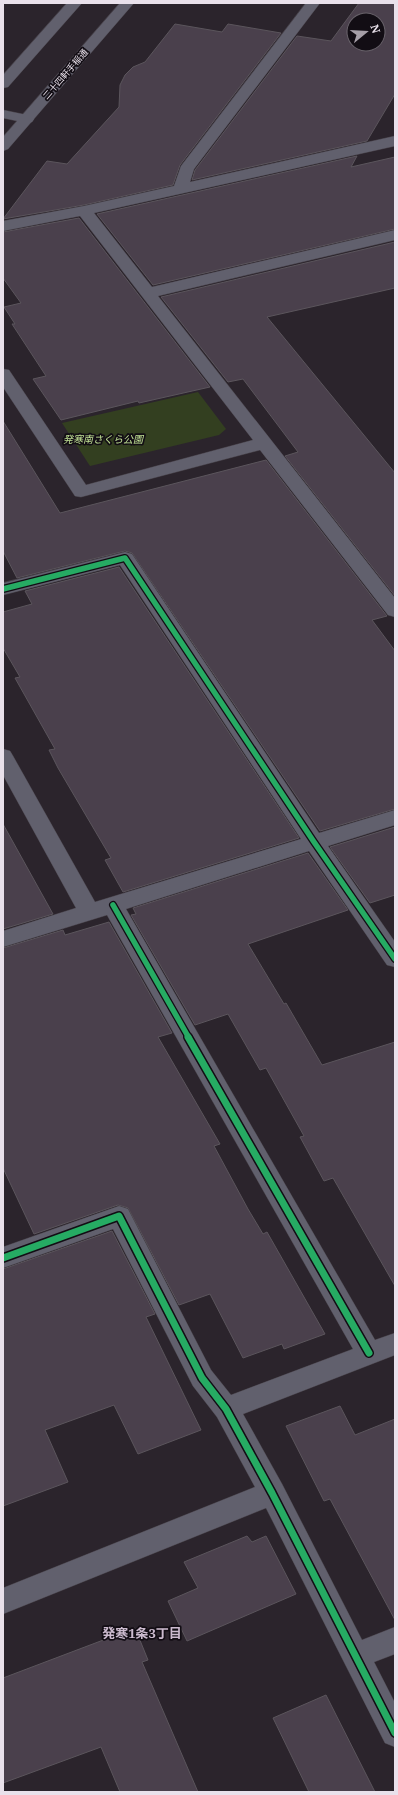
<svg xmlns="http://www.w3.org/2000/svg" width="398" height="1795" viewBox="0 0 398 1795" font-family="'Noto Serif','Noto Sans JP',serif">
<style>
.green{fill:#333f20}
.building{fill:#4a404c;stroke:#5b555c;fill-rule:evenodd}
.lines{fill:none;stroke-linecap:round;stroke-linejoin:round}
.minor-casing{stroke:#453f46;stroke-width:1}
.tertiary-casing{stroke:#453f46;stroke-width:1}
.minor{fill:#61606d;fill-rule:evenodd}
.tertiary{fill:#61606d;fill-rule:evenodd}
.cycleway-far1-casing{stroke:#120d14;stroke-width:8}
.cycleway-casing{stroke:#120d14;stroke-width:10}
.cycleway-far1{stroke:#26ab63;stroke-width:5.5}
.cycleway{stroke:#26ab63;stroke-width:7}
.labels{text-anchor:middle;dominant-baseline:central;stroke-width:3.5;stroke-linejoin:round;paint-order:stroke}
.far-street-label{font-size:9px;fill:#e9e1eb;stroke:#120d14}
.park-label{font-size:10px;font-style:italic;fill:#c0e094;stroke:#120d14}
.near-neighbourhood-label{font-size:13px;font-weight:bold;fill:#ccbbcf;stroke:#120d14}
</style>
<rect width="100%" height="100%" fill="#2b242c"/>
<!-- green -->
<path class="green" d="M 198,392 L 226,429 L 219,435 L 90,466 L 62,423 Z"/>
<!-- building -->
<path class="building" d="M 359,3 L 395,3 L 395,94 L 367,141 L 192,180 L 195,170 L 297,36 L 331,41 ZM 354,20 L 378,20 L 378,44 L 354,44 Z
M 175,24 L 222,32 L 228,24 L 281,33 L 180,165 L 173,185 L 84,205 L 3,219 L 47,161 L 67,164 L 119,107 L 120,85 L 125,75 L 133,67 L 145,62 Z
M 357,156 L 351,167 L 395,157 L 395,229 L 153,285 L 97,214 Z
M 79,218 L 210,387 L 139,403 L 138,401 L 61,420 L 33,379 L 46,376 L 12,324 L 15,324 L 4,307 L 21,303 L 3,278 L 3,232 Z
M 395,242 L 395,288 L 267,317 L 395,473 L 395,596 L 285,456 L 298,452 L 243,379 L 228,382 L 161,297 Z
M 3,421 L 60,513 L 266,460 L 387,616 L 372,620 L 395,651 L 395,809 L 320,831 L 132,553 L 125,551 L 17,578 L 3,551 Z
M 119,567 L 299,838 L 123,892 L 105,860 L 111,858 L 58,768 L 49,750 L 55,749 L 15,678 L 20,677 L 3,648 L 3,612 L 32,604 L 25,591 Z
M 3,824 L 53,914 L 3,929 Z
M 395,827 L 395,895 L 370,903 L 330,847 Z
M 308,853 L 348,910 L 248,944 L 284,1004 L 286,1003 L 322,1065 L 395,1042 L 395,1286 L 333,1178 L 324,1181 L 300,1137 L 304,1136 L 266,1068 L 260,1070 L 228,1014 L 195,1025 L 131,915 L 136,914 L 133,908 Z
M 109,922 L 172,1033 L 158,1037 L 220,1144 L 214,1146 L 248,1209 L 263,1234 L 267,1232 L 325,1334 L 284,1349 L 282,1344 L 243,1358 L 210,1294 L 179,1305 L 128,1208 L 118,1205 L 34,1234 L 3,1168 L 3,948 L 63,930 L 65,935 Z
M 112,1231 L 155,1314 L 146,1317 L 201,1430 L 138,1454 L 114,1405 L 45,1430 L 68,1482 L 3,1506 L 3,1269 Z
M 340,1406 L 355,1435 L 395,1419 L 395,1620 L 330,1499 L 324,1501 L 286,1426 Z
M 247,1536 L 252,1542 L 266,1536 L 296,1594 L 187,1641 L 168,1601 L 198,1588 L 184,1562 Z
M 135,1628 L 148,1660 L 142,1662 L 198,1792 L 120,1792 L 101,1747 L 3,1783 L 3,1678 Z
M 326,1695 L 375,1792 L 309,1792 L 273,1718 Z"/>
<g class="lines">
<defs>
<path id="minor" d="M 306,3 L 320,3 L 194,169 L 190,182 L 395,136 L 395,146 L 94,213 L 152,287 L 395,230 L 395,240 L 158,296 L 395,598 L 395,617 L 388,615 L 260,450 L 81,497 L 75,496 L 3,387 L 3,369 L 9,370 L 86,485 L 253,440 L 80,216 L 3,231 L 3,221 L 84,206 L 174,186 L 181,166 Z
M 3,110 L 32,116 L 34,119 L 32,122 L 27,123 L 3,118 Z
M 125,552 L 132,554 L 319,833 L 395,810 L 395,825 L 328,846 L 395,942 L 395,967 L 387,965 L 309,851 L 126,909 L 375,1340 L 395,1333 L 395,1355 L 243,1414 L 282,1484 L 362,1640 L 395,1627 L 395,1654 L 374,1662 L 395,1703 L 395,1747 L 385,1743 L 266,1508 L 3,1614 L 3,1588 L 255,1487 L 217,1417 L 193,1386 L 113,1229 L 3,1268 L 3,1247 L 119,1206 L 128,1209 L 211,1370 L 231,1395 L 353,1349 L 107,915 L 3,947 L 3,931 L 76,908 L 3,775 L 3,749 L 10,751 L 13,756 L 95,902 L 301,839 L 120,565 L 3,595 L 3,583 Z"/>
<path id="tertiary" d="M 67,3 L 82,3 L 8,87 L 3,88 L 3,75 Z
M 120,3 L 134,3 L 8,149 L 3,151 L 3,137 Z"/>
</defs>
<!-- minor casing -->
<use href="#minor" class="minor-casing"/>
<!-- tertiary casing -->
<use href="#tertiary" class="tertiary-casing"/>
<!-- minor -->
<use href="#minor" class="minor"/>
<!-- tertiary -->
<use href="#tertiary" class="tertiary"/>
<defs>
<path id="cycleway-far1" d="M 3,589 L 125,558 L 314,842 L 395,959
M 113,905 L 189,1038"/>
<path id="cycleway" d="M 188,1037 L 369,1353
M 3,1258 L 119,1216 L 202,1378 L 226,1409 L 272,1493 L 395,1733"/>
</defs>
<!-- cycleway-far1 casing -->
<use href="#cycleway-far1" class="cycleway-far1-casing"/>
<!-- cycleway casing -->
<use href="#cycleway" class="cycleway-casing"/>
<!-- cycleway-far1 -->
<use href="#cycleway-far1" class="cycleway-far1"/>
<!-- cycleway -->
<use href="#cycleway" class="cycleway"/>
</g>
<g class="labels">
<!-- far-street labels -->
<g class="far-street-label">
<text transform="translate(65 74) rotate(-49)">二十四軒手稲通</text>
</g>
<!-- park labels -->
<g class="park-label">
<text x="103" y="439">発寒南さくら公園</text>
</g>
<!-- near-neighbourhood labels -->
<g class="near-neighbourhood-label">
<text x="142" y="1633">発寒1条3丁目</text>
</g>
</g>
<!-- border -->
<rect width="398" height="1795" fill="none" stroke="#e9e1eb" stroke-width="8"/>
<!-- north arrow -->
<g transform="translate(366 32) rotate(72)"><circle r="19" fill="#120d14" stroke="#68626a"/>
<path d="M0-3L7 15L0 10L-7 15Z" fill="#a69fa8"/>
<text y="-6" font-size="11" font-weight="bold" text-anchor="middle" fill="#e9e1eb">N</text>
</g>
</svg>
